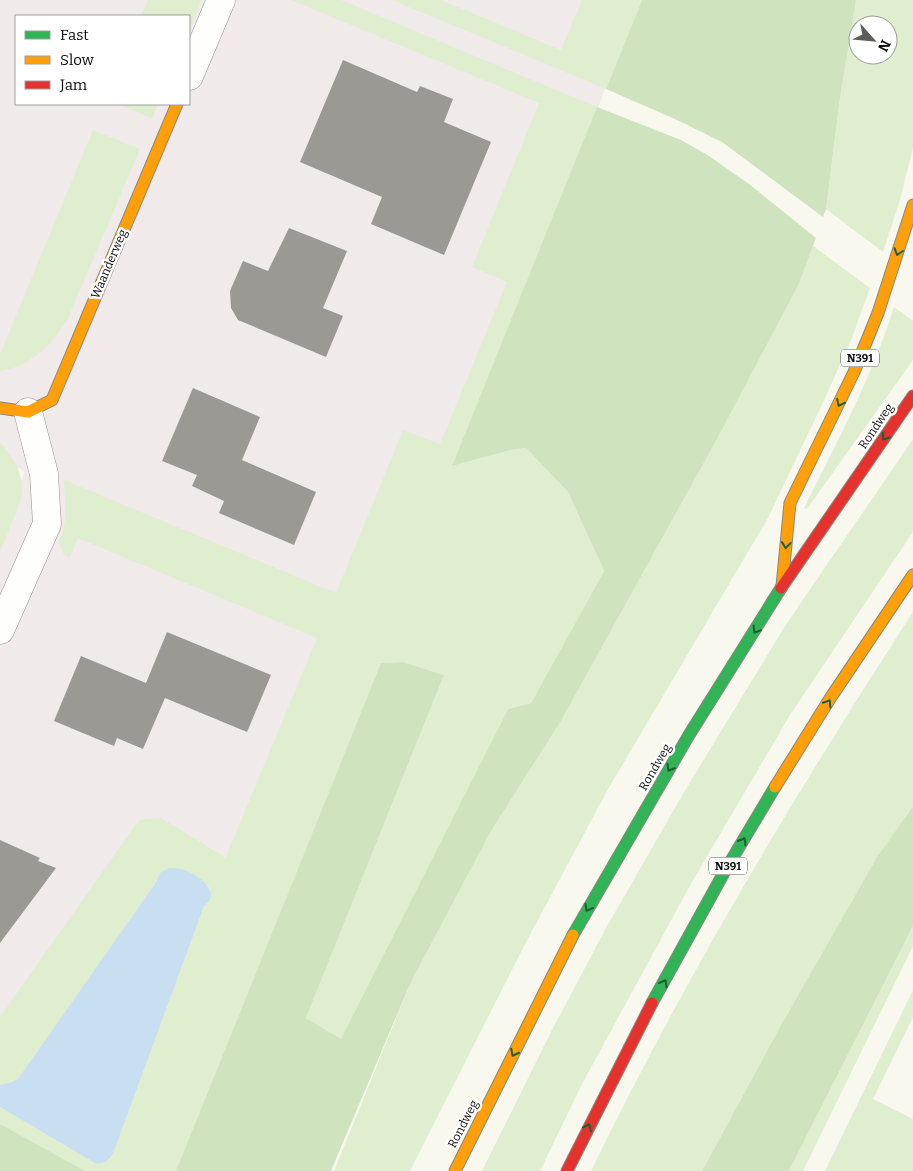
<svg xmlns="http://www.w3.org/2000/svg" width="913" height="1171" viewBox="0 0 913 1171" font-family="Bitter,serif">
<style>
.industrial{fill:#f0eaeb;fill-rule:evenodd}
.green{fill:#dfeecf;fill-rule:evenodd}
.forest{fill:#cfe4be}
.water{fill:#c7dff0}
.building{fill:#9b9994}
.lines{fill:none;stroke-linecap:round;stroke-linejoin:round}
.street-casing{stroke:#92918d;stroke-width:29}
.fast-casing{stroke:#888883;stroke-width:13}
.slow-casing{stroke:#888883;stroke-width:13}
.jam-casing{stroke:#888883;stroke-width:13}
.street{stroke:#fefefc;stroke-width:28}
.fast{stroke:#30b455;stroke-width:11}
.slow{stroke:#ff9f0a;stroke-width:11}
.jam{stroke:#e5322d;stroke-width:11}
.oneway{stroke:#1d5f30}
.labels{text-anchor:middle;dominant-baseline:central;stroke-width:5;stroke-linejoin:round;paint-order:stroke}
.shield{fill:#fff;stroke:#545454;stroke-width:1}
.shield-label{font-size:11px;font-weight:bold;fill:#0a0a0a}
.street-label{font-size:12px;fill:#0a0a0a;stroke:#fff}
</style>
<rect width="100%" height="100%" fill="#f9f8ee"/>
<!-- industrial -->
<path class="industrial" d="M 0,0 L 639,0 L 193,1171 L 80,1171 L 0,1129 L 0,529 L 25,471 L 0,460 ZM 16,16 L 189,16 L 189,104 L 16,104 Z"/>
<!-- green -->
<path class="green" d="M 148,0 L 201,0 L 189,30 L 189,16 L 141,16 Z
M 291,0 L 341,0 L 597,107 L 453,466 L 511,450 L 526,448 L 568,492 L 604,571 L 531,703 L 508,709 L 341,1040 L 306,1018 L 444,675 L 403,662 L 381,663 L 176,1171 L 85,1171 L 0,1124 L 0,1107 L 95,1163 L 114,1151 L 204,906 C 211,901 212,894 210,887 C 194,877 169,854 157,881 L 18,1079 L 12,1082 L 0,1085 L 0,1017 L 139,820 L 161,818 L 223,856 L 225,859 L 317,638 L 78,538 L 70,557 L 64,555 L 59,542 C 68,525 65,500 64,480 L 336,593 L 403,430 L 440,444 L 507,282 L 472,267 L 539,103 Z
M 392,0 L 441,0 L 561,50 L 582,0 L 642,0 L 606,89 Z
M 856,0 L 913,0 L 913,148 L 900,200 L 883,252 L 826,209 L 839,105 ZM 858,25 L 888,25 L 888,55 L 858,55 Z
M 117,104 L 158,104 L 152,118 Z
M 93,130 L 140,149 L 68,318 C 53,344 30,367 0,371 L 0,354 Z
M 813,246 L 870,288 L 851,340 L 826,396 L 768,518 L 607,791 L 524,946 L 410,1171 L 334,1171 L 410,984 L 491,831 L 561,721 L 716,441 L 799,284 Z
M 894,307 L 913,321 L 913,360 L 807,509 L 804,508 C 837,442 872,377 894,307 Z
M 913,439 L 913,532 L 790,715 L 692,882 L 582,1084 L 540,1171 L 482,1171 L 552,1030 L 606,928 L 683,794 L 785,626 Z
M 0,443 C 16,460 25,476 21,500 L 0,552 Z
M 913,612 L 913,806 L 877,857 L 781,1025 L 702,1171 L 591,1171 C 685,977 796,793 913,612 Z
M 913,926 L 913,946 L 803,1171 L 789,1171 Z
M 913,990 L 913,1017 L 873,1099 L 913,1119 L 913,1171 L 825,1171 Z"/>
<!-- forest -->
<path class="forest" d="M 642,0 L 856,0 L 839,105 L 826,209 L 823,217 L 722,142 L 677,120 L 606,89 Z
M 597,107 L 681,140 L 706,154 L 749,184 L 816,238 L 799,284 L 716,441 L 561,721 L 491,831 L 410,984 L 331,1171 L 176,1171 L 381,663 L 403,662 L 444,675 L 306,1018 L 341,1039 L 508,709 L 531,703 L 604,571 L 568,492 L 526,448 L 511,450 L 452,466 Z
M 913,806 L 913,926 L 789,1171 L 702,1171 L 781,1025 L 877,857 Z
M 0,1124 L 85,1171 L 0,1171 Z"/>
<!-- water -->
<path class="water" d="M 169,868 C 173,868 178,868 182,869 C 196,874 224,891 204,906 L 114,1151 C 110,1160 105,1164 95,1163 L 0,1107 L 0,1085 L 12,1082 L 18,1079 L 157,881 L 160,873 Z"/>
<!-- building -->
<path class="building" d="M 343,60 L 417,92 L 420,86 L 453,99 L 444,122 L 491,142 L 444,255 L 371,224 L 382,197 L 300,162 Z
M 289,228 L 347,251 L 323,308 L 343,316 L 326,357 L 238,320 L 231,308 L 230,291 L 243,261 L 268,271 Z
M 193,388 L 260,417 L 242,460 L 316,492 L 294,545 L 219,513 L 224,501 L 192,486 L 197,475 L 162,461 Z
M 167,632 L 271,675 L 247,732 L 165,698 L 143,749 L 117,738 L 114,746 L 54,721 L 81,656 L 146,683 Z
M 0,840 L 40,858 L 38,861 L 56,868 L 0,943 Z"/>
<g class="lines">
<defs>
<path id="street" d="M 189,76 L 221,0
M 0,630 L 47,524 L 44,474 L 28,412"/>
<path id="fast" d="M 573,935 L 689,735 L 781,588
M 652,1003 L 726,869 L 775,787"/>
<path id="slow" d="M 0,408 L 28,412 L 52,400 L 177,104
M 782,586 L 790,503 L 854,372 L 878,313 L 913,205
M 775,787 L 831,697 L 913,575
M 455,1171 L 573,935"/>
<path id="jam" d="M 781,588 L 913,396
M 567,1171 L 652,1003"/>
</defs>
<!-- street casing -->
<use href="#street" class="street-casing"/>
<!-- fast casing -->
<use href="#fast" class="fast-casing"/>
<!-- slow casing -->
<use href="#slow" class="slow-casing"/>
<!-- jam casing -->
<use href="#jam" class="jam-casing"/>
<!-- street -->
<use href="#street" class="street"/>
<!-- fast -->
<use href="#fast" class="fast"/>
<!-- slow -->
<use href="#slow" class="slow"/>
<!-- jam -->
<use href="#jam" class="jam"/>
</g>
<!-- one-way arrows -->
<defs><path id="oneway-chevron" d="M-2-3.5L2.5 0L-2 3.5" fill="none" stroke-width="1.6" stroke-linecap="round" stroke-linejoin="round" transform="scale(1.25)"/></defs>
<g class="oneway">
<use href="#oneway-chevron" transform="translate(898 252) rotate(108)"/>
<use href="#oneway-chevron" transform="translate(840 403) rotate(115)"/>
<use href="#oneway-chevron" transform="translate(885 437) rotate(124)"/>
<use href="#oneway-chevron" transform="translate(786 545) rotate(96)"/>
<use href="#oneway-chevron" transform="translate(756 630) rotate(122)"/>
<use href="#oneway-chevron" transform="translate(828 703) rotate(-57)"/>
<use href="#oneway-chevron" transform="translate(670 768) rotate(120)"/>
<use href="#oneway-chevron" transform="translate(743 841) rotate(-60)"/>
<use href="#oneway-chevron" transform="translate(588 908) rotate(120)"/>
<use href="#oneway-chevron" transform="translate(664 983) rotate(-62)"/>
<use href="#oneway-chevron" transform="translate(514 1053) rotate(117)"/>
<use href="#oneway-chevron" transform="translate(588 1127) rotate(-64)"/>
</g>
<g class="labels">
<!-- shield labels -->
<g class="shield">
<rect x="841" y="349.5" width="38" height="17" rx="4"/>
<rect x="709" y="857.5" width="38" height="17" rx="4"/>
</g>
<g class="shield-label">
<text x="860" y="358">N391</text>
<text x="728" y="866">N391</text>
</g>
<!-- street labels -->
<g class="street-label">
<text transform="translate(109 264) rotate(-67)">Waanderweg</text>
<text transform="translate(876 426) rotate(-56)">Rondweg</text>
<text transform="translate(655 767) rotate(-60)">Rondweg</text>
<text transform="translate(463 1124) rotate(-63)">Rondweg</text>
</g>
</g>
<!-- legend -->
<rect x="15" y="15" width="175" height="90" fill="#ffffff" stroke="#9d9d9d"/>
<rect x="25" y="31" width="25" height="8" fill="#30b455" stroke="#9d9d9d"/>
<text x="60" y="40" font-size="15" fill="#0a0a0a">Fast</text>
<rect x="25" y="56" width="25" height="8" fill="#ff9f0a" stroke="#9d9d9d"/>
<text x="60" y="65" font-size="15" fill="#0a0a0a">Slow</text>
<rect x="25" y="81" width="25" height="8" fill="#e5322d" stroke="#9d9d9d"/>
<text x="60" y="90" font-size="15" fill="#0a0a0a">Jam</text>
<!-- north arrow -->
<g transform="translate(873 40) rotate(117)"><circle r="24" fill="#ffffff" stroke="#9d9d9d"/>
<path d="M0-4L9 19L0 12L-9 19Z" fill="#5e5d5a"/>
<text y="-8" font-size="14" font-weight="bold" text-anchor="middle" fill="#0a0a0a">N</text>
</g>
</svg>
